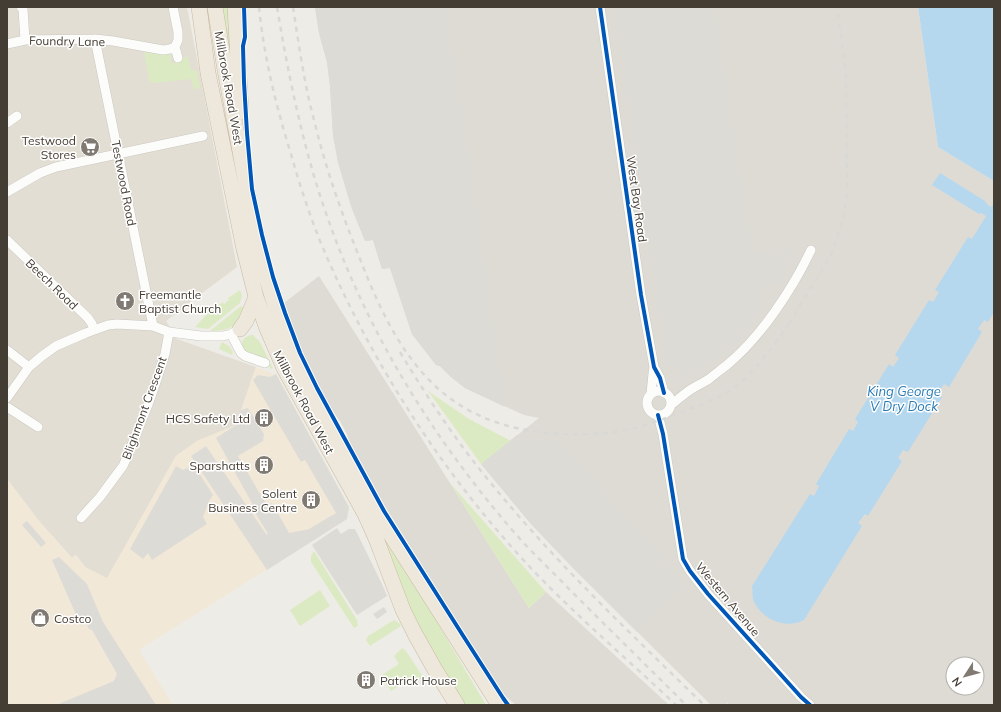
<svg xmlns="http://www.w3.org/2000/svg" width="1001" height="712" viewBox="0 0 1001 712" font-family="Mulish,sans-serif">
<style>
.residential{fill:#e3ded3}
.commercial{fill:#f2e8d8}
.industrial{fill:#dedbd4;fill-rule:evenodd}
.green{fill:#dceac4}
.parking{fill:#dddbd6}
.water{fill:#b5d8ef}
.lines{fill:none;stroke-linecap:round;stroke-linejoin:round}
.minor-casing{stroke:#cbc8c2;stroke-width:10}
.trunk-casing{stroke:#c8b9a0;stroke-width:16}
.minor{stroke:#fcfcfb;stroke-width:9}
.trunk{stroke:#eee8dc;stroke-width:15}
.rail{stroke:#d8d8d7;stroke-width:2.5;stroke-dasharray:5 5;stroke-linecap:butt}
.cycleway-casing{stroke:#fff;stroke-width:6}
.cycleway{stroke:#0057b8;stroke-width:4}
.labels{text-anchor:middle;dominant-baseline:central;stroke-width:3;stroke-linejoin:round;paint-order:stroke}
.street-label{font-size:12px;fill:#443d33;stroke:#fff}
.poi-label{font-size:12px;fill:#443d33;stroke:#fff;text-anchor:end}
.water-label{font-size:13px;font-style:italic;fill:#297ab3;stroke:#fff}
</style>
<rect width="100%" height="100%" fill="#eeece6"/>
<!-- residential -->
<path class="residential" d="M 7,7 L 187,7 L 237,267 L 190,302 L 166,321 L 177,339 L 256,367 L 236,425 L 197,441 L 176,456 L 107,579 L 85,567 L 76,555 L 72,558 L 39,521 L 7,479 Z"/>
<!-- commercial -->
<path class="commercial" d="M 256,367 L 274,374 L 276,374 L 349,507 L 347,519 L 139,650 L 173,705 L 7,705 L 7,479 L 39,521 L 72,558 L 76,555 L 85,567 L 107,578 L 176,456 L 197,441 L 236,425 Z"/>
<!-- industrial -->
<path class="industrial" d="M 315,7 L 918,7 L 938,147 L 994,181 L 994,203 L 992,207 L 994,208 L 994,705 L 729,705 L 728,703 L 724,705 L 711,705 L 573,568 L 531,524 L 481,464 L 539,418 L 524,415 L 465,388 L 451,377 L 440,366 L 436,365 L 412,334 L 390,268 L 382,269 L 373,240 L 365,241 L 351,206 L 338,162 L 333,135 L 330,86 L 327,62 L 319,33 ZM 953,664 L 977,664 L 977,688 L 953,688 Z
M 319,276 L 529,608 L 546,592 L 669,705 L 516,705 L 503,694 L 384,505 L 350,444 L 347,434 L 340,421 L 330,408 L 302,352 L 284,303 Z"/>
<!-- green -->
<path class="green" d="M 221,7 L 229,7 L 230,57 Z
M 144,51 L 171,51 L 171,64 L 188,56 L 191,70 L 197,71 L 200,87 L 194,90 L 191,79 L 154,83 L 149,81 Z
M 240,290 L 242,296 L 240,303 L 208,329 L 195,327 L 210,311 L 223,302 L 224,304 L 229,300 L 228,298 Z
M 241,306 L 244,308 C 242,313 240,319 237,323 C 231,330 218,331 210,331 Z
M 251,335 L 253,335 L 260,342 L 273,368 L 271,369 C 269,367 268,363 266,361 C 261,355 240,355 242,343 C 243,338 247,336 251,335 Z
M 222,342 L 229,346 L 233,352 L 232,355 L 219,349 Z
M 428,391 L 469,419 L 511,441 L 481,464 Z
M 450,483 L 546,592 L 529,608 Z
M 387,542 L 416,587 L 486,705 L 463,705 L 419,631 L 383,544 Z
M 314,551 L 357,620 L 358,626 L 354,628 L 311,562 L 311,556 Z
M 320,590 L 330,606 L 300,626 L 290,610 Z
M 394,620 L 399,623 L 401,626 L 370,646 L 366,640 L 368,636 Z
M 402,648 L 406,651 L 423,677 L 413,685 L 409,679 L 391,691 L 380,676 L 399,664 L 394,656 Z"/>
<!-- parking -->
<path class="parking" d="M 315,7 L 445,7 L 463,118 L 505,407 L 465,388 L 451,377 L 440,366 L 436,365 L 412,334 L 390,268 L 382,269 L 373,240 L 365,241 L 351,206 L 338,162 L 333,135 L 330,86 L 327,62 L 319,33 Z
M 614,7 L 714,7 L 729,105 L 752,253 L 791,248 L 783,280 L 779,283 L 756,287 L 761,316 L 740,340 L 729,350 L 692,377 L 686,380 L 680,382 L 676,365 L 667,366 Z
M 276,374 L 349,507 L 347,519 L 267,570 L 191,456 L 206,446 L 266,534 L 268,534 L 253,509 L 254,507 L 216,438 L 236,425 L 241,410 L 248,408 L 264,434 L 263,441 L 238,456 L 263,499 L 268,505 L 272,503 L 289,533 L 309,529 L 336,513 L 305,460 L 301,462 L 253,380 L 258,375 L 270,377 Z
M 517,435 L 559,442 L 687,585 L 637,632 L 573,568 L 531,524 L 481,464 Z
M 194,465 L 213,495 L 209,501 L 203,517 L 207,524 L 152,560 L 148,553 L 143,559 L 130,549 L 176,466 L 183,470 Z
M 27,521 L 46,543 L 41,547 L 22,525 Z
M 337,528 L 341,534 L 349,529 L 355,529 L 382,584 L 387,596 L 357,615 L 312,545 Z
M 59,557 L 87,584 L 103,622 L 156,705 L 56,705 L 114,681 L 117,674 L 92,630 L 89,629 L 86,623 L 81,626 L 52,560 Z
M 384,607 L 387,612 L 377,619 L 373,614 Z"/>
<!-- water -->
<path class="water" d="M 918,7 L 994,7 L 994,181 L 938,147 Z
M 940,173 L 985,201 L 987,204 L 991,207 L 994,203 L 994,312 L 988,322 L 984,320 L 978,329 L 982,332 L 949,387 L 944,384 L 938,394 L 942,397 L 908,452 L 903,450 L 898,458 L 902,461 L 868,516 L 865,514 L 858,523 L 862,526 L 804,620 C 801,621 798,623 795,623 C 779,627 758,615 753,599 C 752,595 753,590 752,586 L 810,494 L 814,496 L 819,486 L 816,484 L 849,429 L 853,431 L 858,422 L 855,419 L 889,364 L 893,367 L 899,358 L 895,355 L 929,300 L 933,302 L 939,292 L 935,290 L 968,237 L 972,239 L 986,216 L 981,213 L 979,214 L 932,185 Z"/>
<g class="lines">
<defs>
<path id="minor" d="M 21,7 L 23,9 L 25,40
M 173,7 L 178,32 L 178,40 L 175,47 L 178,58
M 600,7 L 641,295 L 654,367 L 660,378 L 664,393
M 95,39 L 153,326
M 7,44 L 25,40 L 95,39 L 113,41 L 163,50 L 170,49 L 175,47
M 7,123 L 17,116
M 7,192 L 40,173 L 56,167 L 203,136
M 7,240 L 88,318 L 92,324 L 94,330
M 231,334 L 241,353 L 245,356 L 265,363
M 7,350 L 29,367
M647 403a12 12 0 1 1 24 0a12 12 0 1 1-24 0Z
M 651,394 L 653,374 L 654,367
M 7,398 L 29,367 L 42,356 L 56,346 L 86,333 L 108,325 L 117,324 L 153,326 L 169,332 L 201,336 L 223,336 L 231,334 L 240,329
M 671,405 C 677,400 684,394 690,390 C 696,386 703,383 709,379 C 715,374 722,369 728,364 C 761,337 793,288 811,250
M 7,407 L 38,427
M 658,415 L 663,434 L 683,559 L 690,571 L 708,594 L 801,697 L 810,705
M 81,518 L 100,497 L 114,478 L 123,466 L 128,455 L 149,402 L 158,376 L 165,354 L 169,332"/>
<path id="trunk" d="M 199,7 L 208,73 L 244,249 L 256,297 L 266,326 L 284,368 L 365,514 L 377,541 L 403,610 L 415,634 L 434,668 L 457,705
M 215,7 L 225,70 L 258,249 L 278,316 L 298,365 L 332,431 L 382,521 L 499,705
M 235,7 L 241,112
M 240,329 L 246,321 L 256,297"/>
</defs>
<!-- minor casing -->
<use href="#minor" class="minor-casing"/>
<!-- trunk casing -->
<use href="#trunk" class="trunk-casing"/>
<!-- minor -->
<use href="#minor" class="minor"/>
<!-- trunk -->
<use href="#trunk" class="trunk"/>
<!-- rail -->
<path class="rail" d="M 259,7 C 264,57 276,106 291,154 C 299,183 309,213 320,241 C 370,360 440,470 527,564 C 574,614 626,658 676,705
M 277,7 C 287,67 299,127 317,186 C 357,315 425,429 513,531 C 531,552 552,571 571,591 C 609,629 648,667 686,705
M 293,7 C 299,45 304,83 314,120 C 326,170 343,217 362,264 C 380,310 403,359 442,392 C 487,430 548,438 605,433 C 633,431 658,421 684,411 C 703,404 723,397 739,384 C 760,366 775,343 791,321
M 789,324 L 830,257 L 837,237 L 843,220 L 846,202 L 847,183 L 846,74 L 837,7
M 400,352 C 427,397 456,441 490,482 C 555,562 630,633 704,705"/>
<defs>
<path id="cycleway" d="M 244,7 L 245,37 L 243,46 L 244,82 L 247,133 L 252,189 L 262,235 L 273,277 L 285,313 L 300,353 L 317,388 L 384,511 L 462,634 L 503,698 L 508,705
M 600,7 L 641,295 L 654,367 L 660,378 L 664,393
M 658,415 L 663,434 L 683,559 L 690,571 L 708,594 L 801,697 L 810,705"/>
</defs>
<!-- cycleway casing -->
<use href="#cycleway" class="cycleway-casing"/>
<!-- cycleway -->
<use href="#cycleway" class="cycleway"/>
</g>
<!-- icons -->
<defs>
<symbol id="supermarket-disc" viewBox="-11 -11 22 22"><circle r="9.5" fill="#807a72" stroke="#fff"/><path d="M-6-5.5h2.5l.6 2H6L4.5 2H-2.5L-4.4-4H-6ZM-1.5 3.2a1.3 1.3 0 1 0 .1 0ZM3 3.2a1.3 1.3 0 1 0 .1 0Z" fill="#fff"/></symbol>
<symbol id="church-disc" viewBox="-11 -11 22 22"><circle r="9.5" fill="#807a72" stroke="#fff"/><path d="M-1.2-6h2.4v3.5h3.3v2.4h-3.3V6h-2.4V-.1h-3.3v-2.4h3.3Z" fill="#fff"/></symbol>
<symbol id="building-disc" viewBox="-11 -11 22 22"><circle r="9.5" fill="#807a72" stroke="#fff"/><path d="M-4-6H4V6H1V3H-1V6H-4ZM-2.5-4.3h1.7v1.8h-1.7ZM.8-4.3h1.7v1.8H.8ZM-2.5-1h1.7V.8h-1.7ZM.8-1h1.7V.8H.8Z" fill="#fff"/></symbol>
<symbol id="shop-disc" viewBox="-11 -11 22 22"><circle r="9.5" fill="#807a72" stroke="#fff"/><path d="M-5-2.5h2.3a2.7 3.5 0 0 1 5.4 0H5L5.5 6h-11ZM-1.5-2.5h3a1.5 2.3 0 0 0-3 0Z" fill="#fff"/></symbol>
</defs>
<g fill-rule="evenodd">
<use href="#supermarket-disc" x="79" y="136" width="22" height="22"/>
<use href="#church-disc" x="114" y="290" width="22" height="22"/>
<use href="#building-disc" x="253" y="407" width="22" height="22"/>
<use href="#building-disc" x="253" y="454" width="22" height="22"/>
<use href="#building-disc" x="300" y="489" width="22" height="22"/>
<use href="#shop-disc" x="29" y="607" width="22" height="22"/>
<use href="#building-disc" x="355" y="669" width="22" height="22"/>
</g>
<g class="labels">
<!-- street labels -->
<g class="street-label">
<text transform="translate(67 41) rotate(1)">Foundry Lane</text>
<text transform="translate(229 88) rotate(80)">Millbrook Road West</text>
<text transform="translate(124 183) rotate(79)">Testwood Road</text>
<text transform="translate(637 199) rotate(82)">West Bay Road</text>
<text transform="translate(52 284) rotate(44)">Beech Road</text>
<text transform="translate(304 402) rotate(62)">Millbrook Road West</text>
<text transform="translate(144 408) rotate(-70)">Blighmont Crescent</text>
<text transform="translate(728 599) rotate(50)">Western Avenue</text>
</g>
<!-- poi labels -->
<g class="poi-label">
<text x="76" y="140">Testwood<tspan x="76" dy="14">Stores</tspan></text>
<text x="139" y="294" text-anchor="start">Freemantle<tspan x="139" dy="14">Baptist Church</tspan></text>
<text x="250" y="418">HCS Safety Ltd</text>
<text x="250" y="465">Sparshatts</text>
<text x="297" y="493">Solent<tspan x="297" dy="14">Business Centre</tspan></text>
<text x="54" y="618" text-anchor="start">Costco</text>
<text x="380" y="680" text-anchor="start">Patrick House</text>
</g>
<!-- water labels -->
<g class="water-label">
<text x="904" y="391">King George<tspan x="904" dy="15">V Dry Dock</tspan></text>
</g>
</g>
<!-- border -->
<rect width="1001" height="712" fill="none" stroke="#443d33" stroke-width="16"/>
<!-- north arrow -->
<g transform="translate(965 676) rotate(234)"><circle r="19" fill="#ffffff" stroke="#b4b1ad"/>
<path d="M0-3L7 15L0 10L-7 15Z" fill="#807a72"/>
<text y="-6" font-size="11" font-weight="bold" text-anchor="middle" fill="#443d33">N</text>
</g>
</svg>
